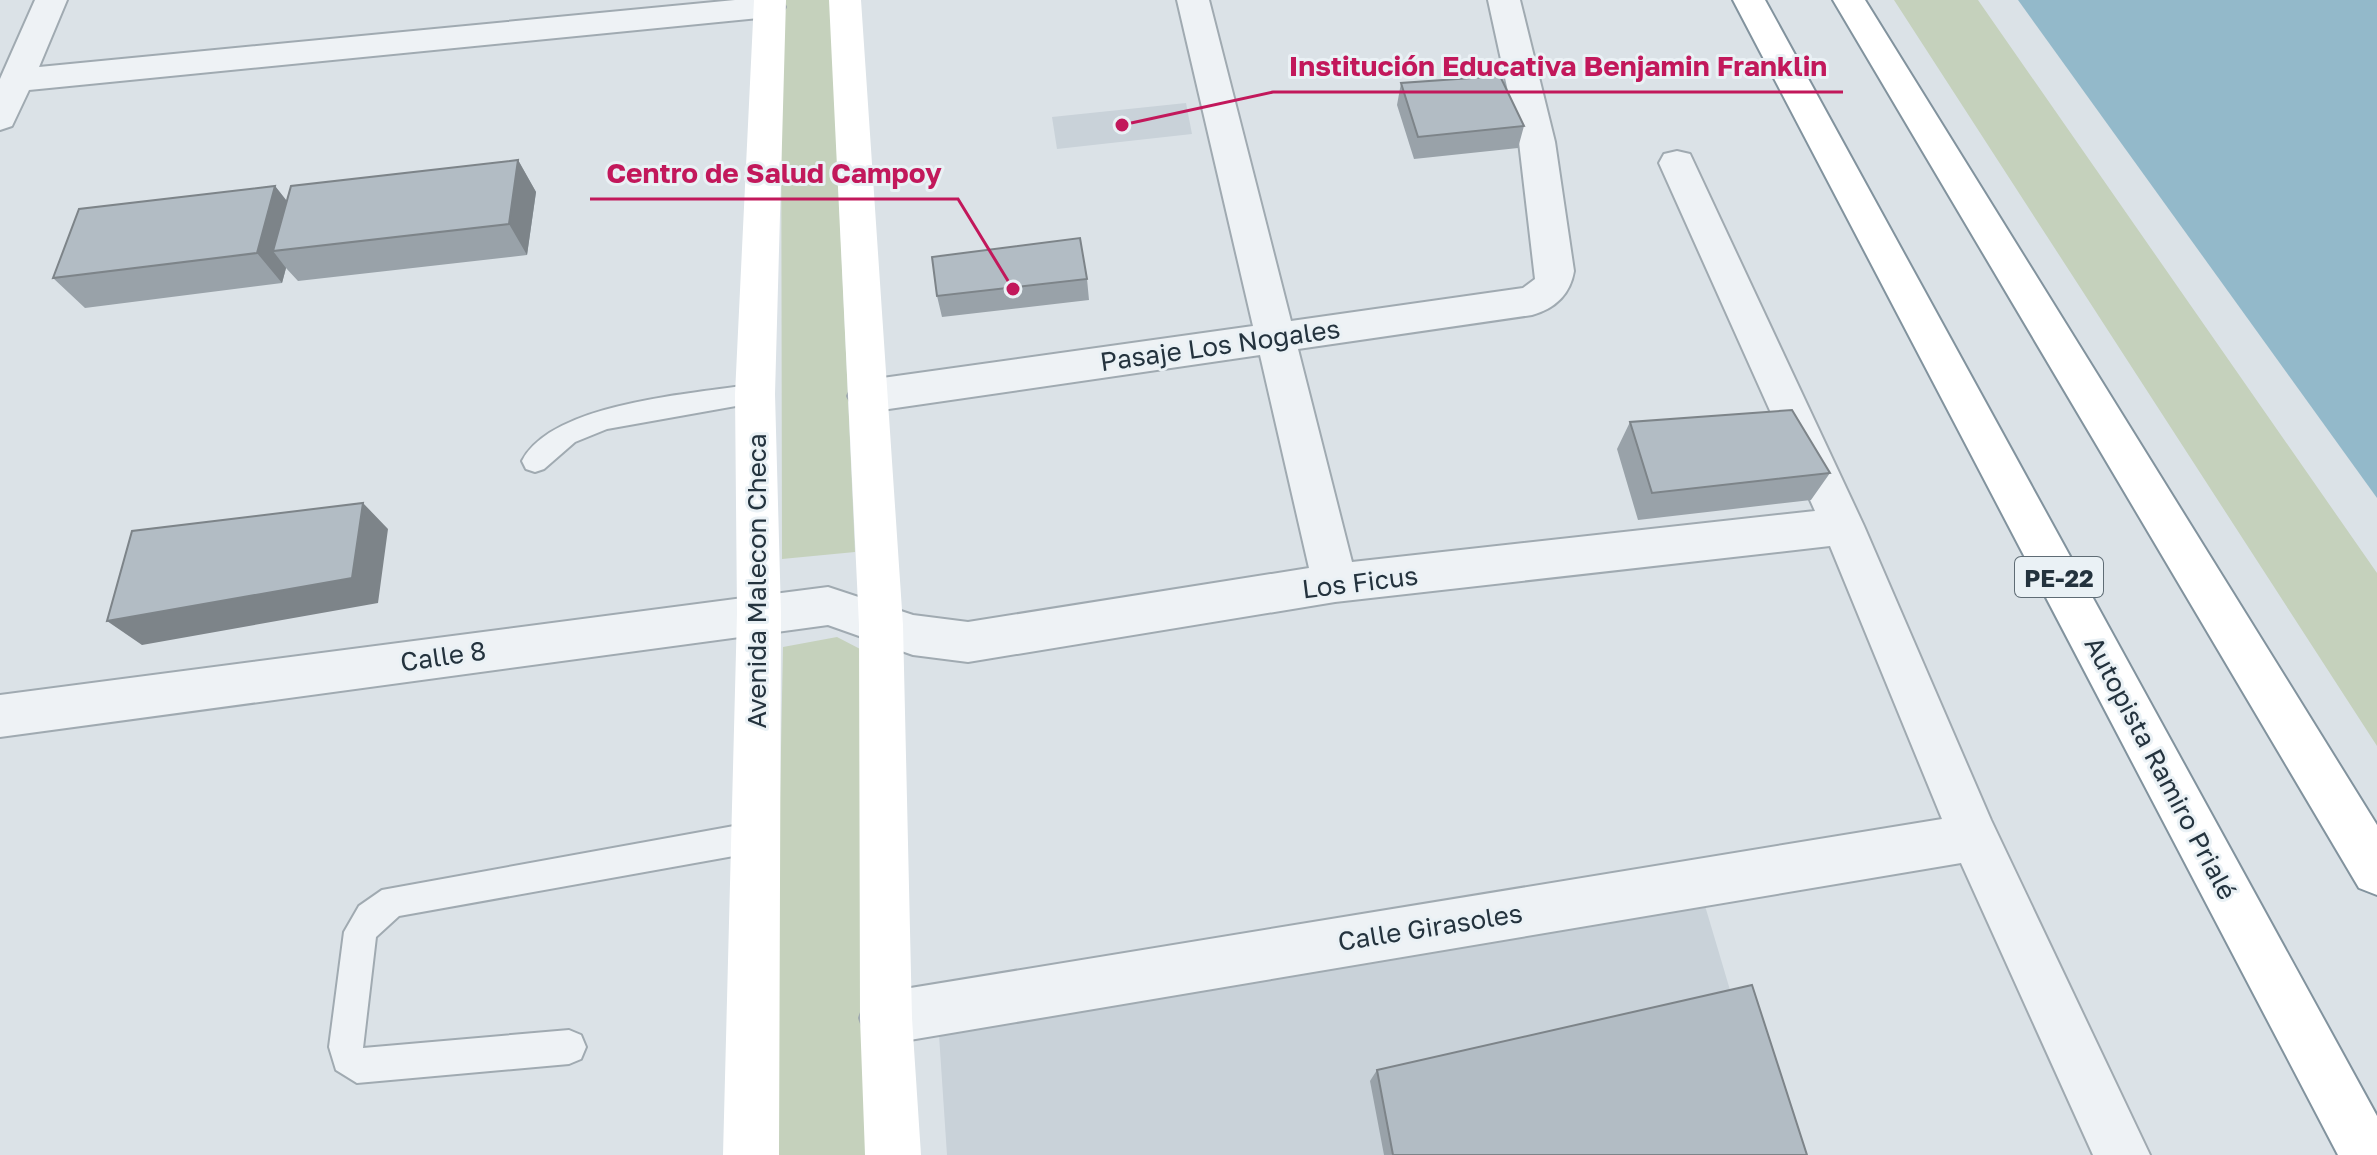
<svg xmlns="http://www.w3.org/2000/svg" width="2377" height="1155" viewBox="0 0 2377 1155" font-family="'Golos Text',sans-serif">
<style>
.built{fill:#c9d2d9}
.green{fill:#c5d1bc}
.water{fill:#93b9ca}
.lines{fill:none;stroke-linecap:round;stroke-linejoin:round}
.lane-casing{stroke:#a0aab1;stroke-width:4}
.street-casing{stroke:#a0aab1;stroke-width:4}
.highway-casing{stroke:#82939e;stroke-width:4}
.lane{fill:#eef2f5;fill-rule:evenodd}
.street{fill:#eef2f5;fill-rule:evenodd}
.secondary{fill:#fff;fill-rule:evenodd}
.highway{fill:#fff;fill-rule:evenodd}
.wall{fill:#99a2a9}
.shaded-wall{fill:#7d8489}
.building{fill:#b2bcc4;stroke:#7d8489;stroke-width:2}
.labels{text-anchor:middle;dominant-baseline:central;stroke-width:6;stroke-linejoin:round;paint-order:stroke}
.shield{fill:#eaf1f5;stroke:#5f6c75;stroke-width:2}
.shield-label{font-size:24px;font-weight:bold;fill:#24333e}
.street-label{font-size:26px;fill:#24333e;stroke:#eaf1f5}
.leader{fill:none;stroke:#c2185b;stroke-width:3}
.callout-dot{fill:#c2185b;stroke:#eaf1f5;stroke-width:3}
.callout-label{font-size:28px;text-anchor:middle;font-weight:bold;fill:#c2185b;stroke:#eaf1f5;stroke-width:6;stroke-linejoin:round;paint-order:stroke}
</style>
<rect width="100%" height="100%" fill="#dbe2e7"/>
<!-- built -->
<path class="built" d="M 1186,103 L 1192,134 L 1057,149 L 1052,117 Z
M 1703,899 L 1779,1155 L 947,1155 L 939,1035 Z"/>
<!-- green -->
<path class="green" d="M 781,0 L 830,0 L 855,552 L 782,559 Z
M 1894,0 L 1978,0 L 2377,573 L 2377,746 Z
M 837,637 L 864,651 L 866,1155 L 773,1155 L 783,647 Z"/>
<!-- water -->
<path class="water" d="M 2018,0 L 2377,0 L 2377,498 Z"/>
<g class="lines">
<defs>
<path id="lane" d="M 755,384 L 764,387 L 768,394 L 764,401 L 607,429 L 575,442 L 544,469 L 535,472 L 526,469 L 522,461 C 552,402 695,394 755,384 Z
M 756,822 L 767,826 L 772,837 L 767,848 L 756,852 L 399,916 L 376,937 L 363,1048 L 569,1030 L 581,1035 L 586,1047 L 581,1059 L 569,1064 L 357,1083 L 336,1070 L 329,1047 L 344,932 L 359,906 L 382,890 Z"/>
<path id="street" d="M 35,0 L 67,0 L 39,67 L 735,0 L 781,0 L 785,7 L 780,14 L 769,17 L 29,90 L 12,126 L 0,130 L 0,79 Z
M 1177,0 L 1209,0 L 1291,321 L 1523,288 L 1535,279 L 1519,142 L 1488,0 L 1520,0 L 1555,142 L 1574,271 C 1570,295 1554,309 1532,315 L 1298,349 L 1352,562 L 1815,511 L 1659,163 L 1664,154 L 1677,151 L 1690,154 L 1864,526 L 1991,820 L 2150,1155 L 2093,1155 L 1961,863 L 886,1044 L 867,1037 L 860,1018 L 867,999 L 886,992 L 1942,819 L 1830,546 L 1335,602 L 968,662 L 913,655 L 828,625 L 0,737 L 0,695 L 828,587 L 913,615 L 968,622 L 1309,568 L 1260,355 L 868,412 L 854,407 L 848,396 L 854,385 L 868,380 L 1253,326 Z"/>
<path id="highway" d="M 1733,0 L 1765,0 L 2377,1116 L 2377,1155 L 2338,1155 Z
M 1833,0 L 1865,0 L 2377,825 L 2377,895 L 2359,888 Z"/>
</defs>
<!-- lane casing -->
<use href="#lane" class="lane-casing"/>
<!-- street casing -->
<use href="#street" class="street-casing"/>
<!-- highway casing -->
<use href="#highway" class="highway-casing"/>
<!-- lane -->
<use href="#lane" class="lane"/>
<!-- street -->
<use href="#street" class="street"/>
<!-- secondary -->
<path class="secondary" d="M 754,0 L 786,0 L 775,394 L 781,613 L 779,1155 L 723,1155 L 737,613 L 735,394 Z
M 829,0 L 861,0 L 903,625 L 912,1018 L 921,1155 L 865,1155 L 860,1018 L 859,625 Z"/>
<!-- highway -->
<use href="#highway" class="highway"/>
</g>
<!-- wall -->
<path class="wall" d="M 1401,83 L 1524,126 L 1518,148 L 1414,159 L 1397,105 Z
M 518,160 L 536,192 L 527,255 L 298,281 L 286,268 L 282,283 L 85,308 L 53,278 L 275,186 L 287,201 Z
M 1087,279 L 1089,300 L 942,317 L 937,296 Z
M 1630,422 L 1830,473 L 1811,500 L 1638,520 L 1617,449 Z
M 1377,1070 L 1807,1155 L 1384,1155 L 1370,1081 Z"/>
<!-- shaded-wall -->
<path class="shaded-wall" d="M 518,160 L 536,192 L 527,255 L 509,224 Z
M 275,186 L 299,217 L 273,251 L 286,268 L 282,283 L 257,253 Z
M 363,503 L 388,529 L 378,603 L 142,645 L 107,621 Z"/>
<!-- building -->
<path class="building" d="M 1500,76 L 1524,126 L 1418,137 L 1401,83 Z
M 518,160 L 509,224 L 273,251 L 291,186 Z
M 275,186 L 257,253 L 53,278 L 79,209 Z
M 1080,238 L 1087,279 L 937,296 L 932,257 Z
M 1792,410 L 1830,473 L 1652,493 L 1630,422 Z
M 363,503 L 352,578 L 107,621 L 132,531 Z
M 1752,985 L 1807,1155 L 1393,1155 L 1377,1070 Z"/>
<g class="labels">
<!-- shield labels -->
<rect class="shield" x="2015" y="557" width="88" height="40" rx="6"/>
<g class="shield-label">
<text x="2059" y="577">PE-22</text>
</g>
<!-- street labels -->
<g class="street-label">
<text transform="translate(1220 345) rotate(-8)">Pasaje Los Nogales</text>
<text transform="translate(756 581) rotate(-90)">Avenida Malecon Checa</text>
<text transform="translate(1360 582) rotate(-7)">Los Ficus</text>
<text transform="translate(443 656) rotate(-8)">Calle 8</text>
<text transform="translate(2161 768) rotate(62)">Autopista Ramiro Prialé</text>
<text transform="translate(1430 927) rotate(-9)">Calle Girasoles</text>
</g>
</g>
<!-- callouts -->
<path class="leader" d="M1122 125L1273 92H1843M1013 289L958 199H590"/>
<g class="callout-dot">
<circle cx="1122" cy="125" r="8"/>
<circle cx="1013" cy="289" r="8"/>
</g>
<g class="callout-label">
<text x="1558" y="76">Institución Educativa Benjamin Franklin</text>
<text x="774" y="183">Centro de Salud Campoy</text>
</g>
</svg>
